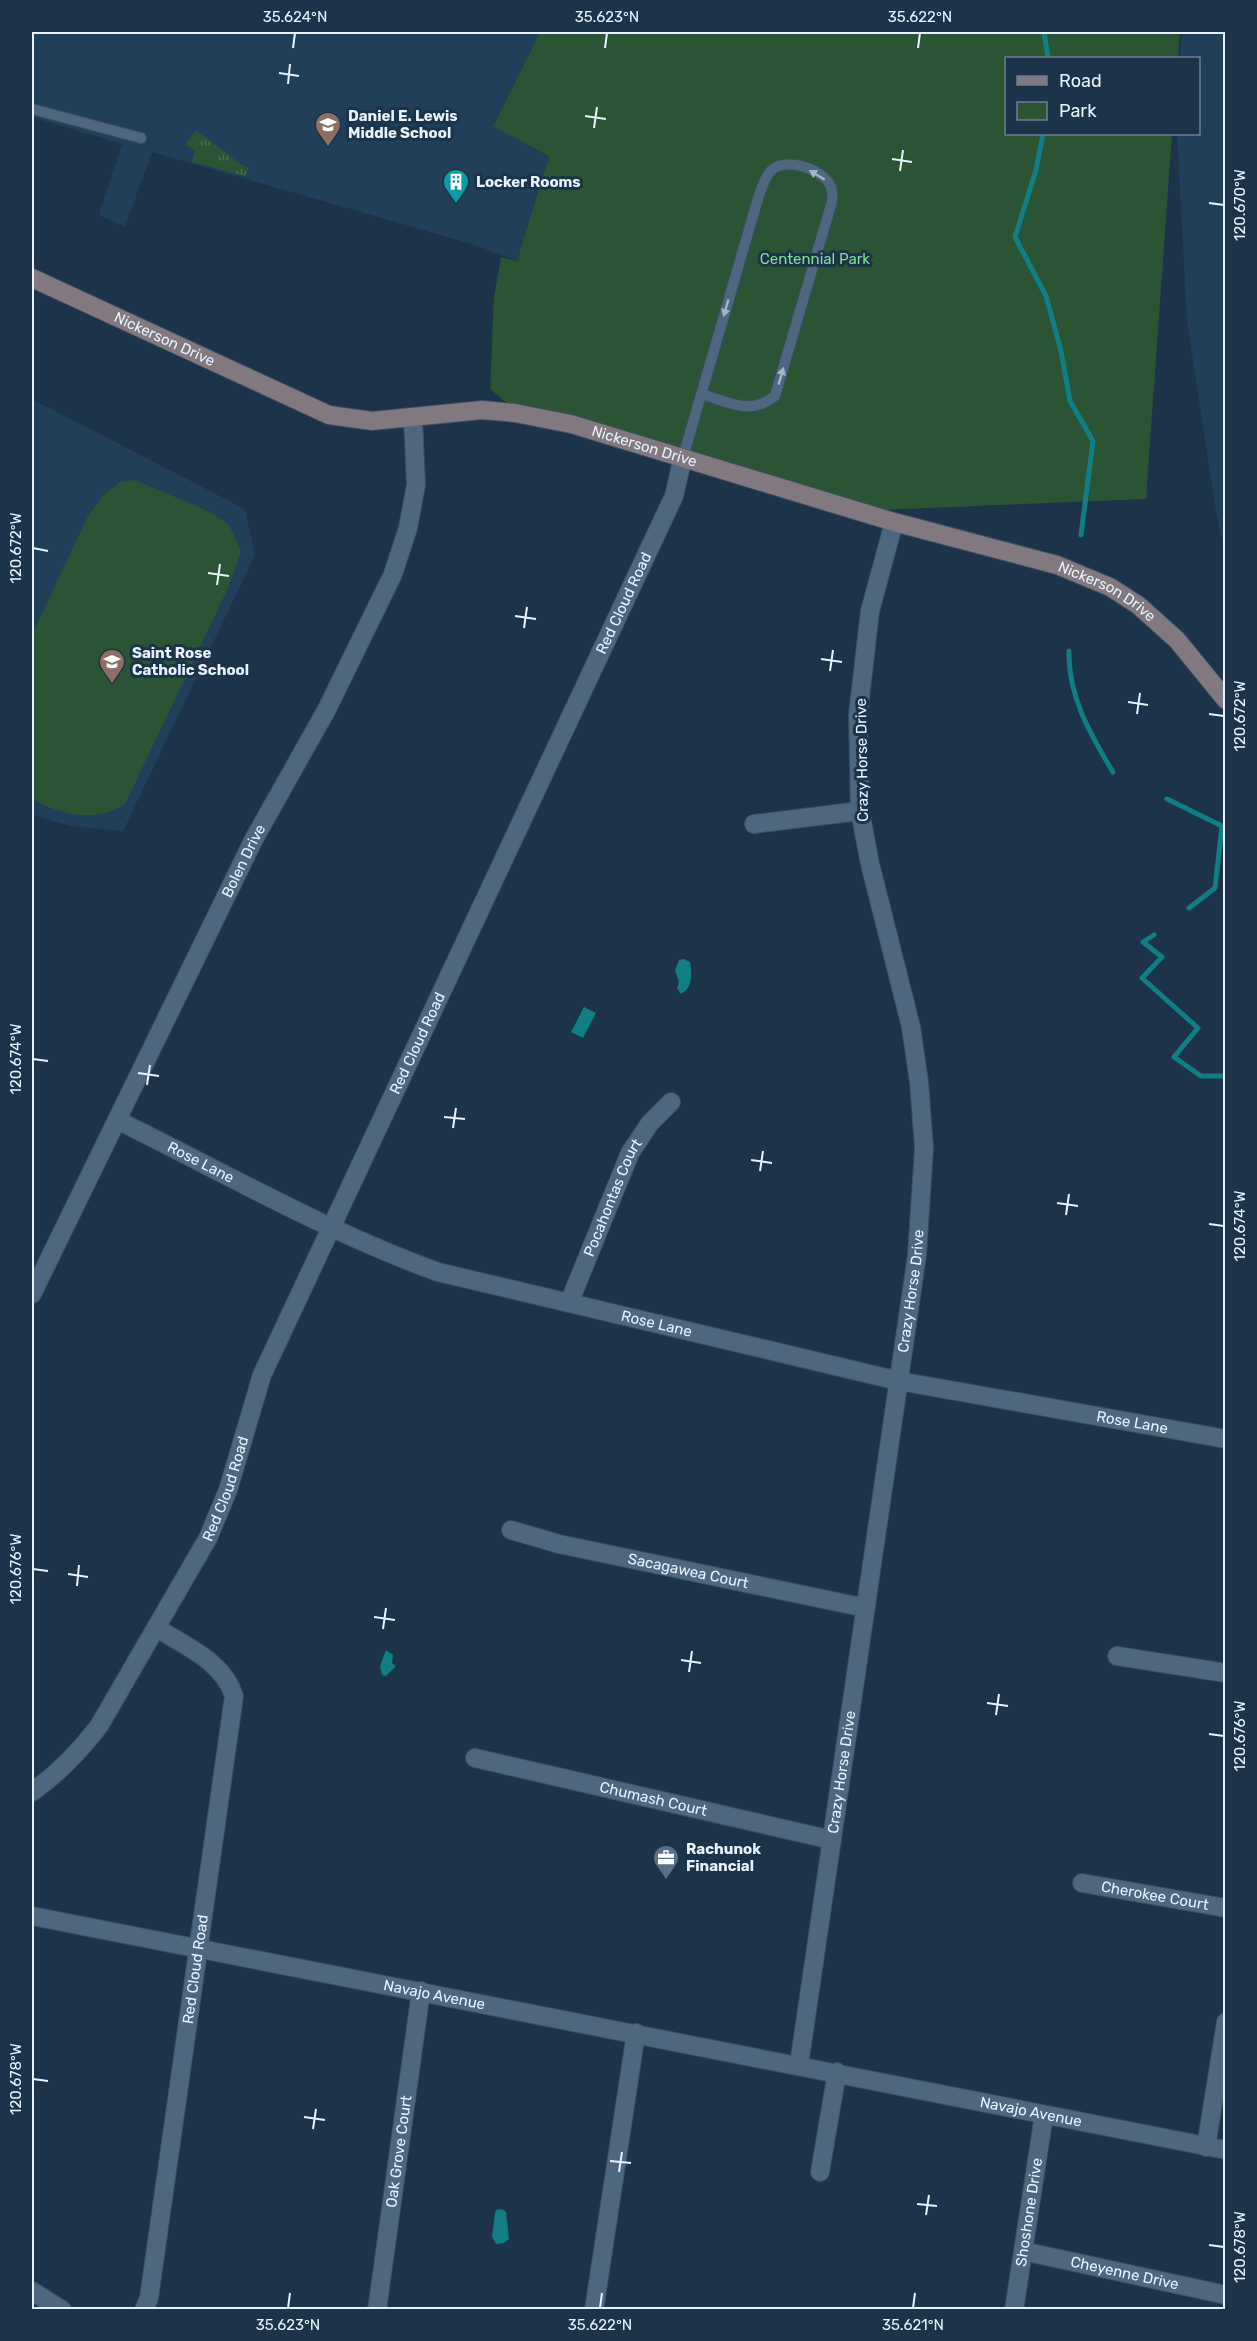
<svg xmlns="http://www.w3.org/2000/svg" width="1257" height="2341" viewBox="0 0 1257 2341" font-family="Rubik,sans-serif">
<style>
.built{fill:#223f59}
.grass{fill:url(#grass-tufts)}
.park{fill:#2a5433}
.water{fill:#107e84}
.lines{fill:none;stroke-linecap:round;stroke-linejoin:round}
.stream{stroke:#107e84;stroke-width:5}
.lane-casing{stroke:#3a4e60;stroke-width:12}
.street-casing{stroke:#3a4e60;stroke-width:20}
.secondary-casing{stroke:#3a4e60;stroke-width:20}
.lane{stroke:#4e677f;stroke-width:10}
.street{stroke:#4e677f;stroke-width:18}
.secondary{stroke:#817880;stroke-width:18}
.oneway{fill:#a2b3c4}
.ticks{fill:none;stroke:#e7f2fd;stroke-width:2}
.labels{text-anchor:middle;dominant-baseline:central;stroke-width:6;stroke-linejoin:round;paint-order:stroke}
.poi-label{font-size:15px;font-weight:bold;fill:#e7f2fd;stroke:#1c3349;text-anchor:start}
.park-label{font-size:15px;fill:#7fdf92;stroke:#1c3349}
.street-label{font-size:15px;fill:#e7f2fd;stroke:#1c3349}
.neatline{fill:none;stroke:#e7f2fd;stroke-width:2}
.ticks-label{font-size:15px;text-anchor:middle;fill:#e7f2fd}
</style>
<defs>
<pattern id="grass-tufts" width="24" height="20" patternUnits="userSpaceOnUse" patternTransform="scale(1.5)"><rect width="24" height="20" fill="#2a5433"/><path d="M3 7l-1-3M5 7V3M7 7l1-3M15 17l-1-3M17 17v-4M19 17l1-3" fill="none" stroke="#496d51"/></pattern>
</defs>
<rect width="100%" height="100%" fill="#1c3349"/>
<!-- built -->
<path class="built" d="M 32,32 L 540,32 L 493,125 L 549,155 L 517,261 L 475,245 L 152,152 L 125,227 L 99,215 L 122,144 L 32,117 Z
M 1182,32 L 1225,32 L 1225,553 L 1216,513 L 1187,321 L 1177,134 L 1198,134 L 1198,58 L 1180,58 Z
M 32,399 L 245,509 L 255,555 L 123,831 L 70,826 L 32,815 Z"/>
<!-- grass -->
<path class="grass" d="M 196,130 L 239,163 L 249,168 L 245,176 L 192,162 L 195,151 L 186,144 Z"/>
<!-- park -->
<path class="park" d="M 540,32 L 1180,32 L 1178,58 L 1006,58 L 1006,134 L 1172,134 L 1146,499 L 855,511 L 521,414 L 490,389 L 494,297 L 501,257 L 517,261 L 549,156 L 493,126 Z
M 135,480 L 210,512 L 229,525 L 241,551 L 229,586 L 125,804 C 97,823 60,815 32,799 L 32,635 L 87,518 L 102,496 L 120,482 Z"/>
<!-- water -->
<path class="water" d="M 684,959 L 690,962 C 692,974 693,988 681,994 L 677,988 L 679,982 L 675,970 L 679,960 Z
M 584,1007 L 596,1013 L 583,1038 L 571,1032 Z
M 386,1650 L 393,1655 L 392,1663 L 396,1666 L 386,1676 L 382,1675 L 380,1666 Z
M 502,2209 L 506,2212 L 509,2239 L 504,2243 L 496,2244 L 492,2237 L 495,2213 L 496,2210 Z"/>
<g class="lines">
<!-- stream -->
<path class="stream" d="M 1044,32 L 1048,58
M 1043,134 L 1036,170 L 1015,237 L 1046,296 L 1061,351 L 1070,401 L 1093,441 L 1081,535
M 1069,651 C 1068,696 1090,734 1113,772
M 1167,799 L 1222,826 L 1215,888 L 1189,908
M 1154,935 L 1143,942 L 1162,957 L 1142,978 L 1198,1028 L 1174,1057 L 1201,1076 L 1226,1076"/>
<defs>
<path id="lane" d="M 32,109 L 141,138
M 683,457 L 759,195 C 763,186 766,172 776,167 C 792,159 829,171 832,191 C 833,195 832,201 831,205 L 775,396 C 750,416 729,402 701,394"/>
<g id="street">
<path d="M 754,824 L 860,811"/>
<path id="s1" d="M 117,1120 C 223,1172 327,1232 438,1272 L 899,1381 L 1226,1439"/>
<path id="s2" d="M 32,1294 L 254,839 L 327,709 L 393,574 L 408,528 L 416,485 L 413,419"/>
<path id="s3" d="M 569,1303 L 630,1153 L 650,1123 L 671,1102"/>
<path id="s4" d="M 511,1530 L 559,1544 L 866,1608"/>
<path d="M 1117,1656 L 1226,1673"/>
<path id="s5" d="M 475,1758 L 832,1840"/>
<path id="s6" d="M 32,1792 C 59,1773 79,1752 99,1726 L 208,1538 L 228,1490 L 262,1375 L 674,496 L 683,457"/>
<path id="s7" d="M 1082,1883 L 1226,1908"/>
<path id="s8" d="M 32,1916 L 1226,2150"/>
<path id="s9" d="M 799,2065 L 917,1255 L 924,1148 L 919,1082 L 911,1027 L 870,864 L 860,811 L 858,715 L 870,611 L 894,522"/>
<path d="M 1206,2147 L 1226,2022"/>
<path d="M 820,2172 L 837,2072"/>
<path id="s10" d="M 1023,2251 L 1226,2295"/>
<path d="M 32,2291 L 62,2310"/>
<path id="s11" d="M 144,2310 L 149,2298 L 234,1696 C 223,1661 186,1647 157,1628"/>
<path id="s12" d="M 377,2310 L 421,1991"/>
<path d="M 594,2310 L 636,2033"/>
<path id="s13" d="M 1014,2310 L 1044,2115"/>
</g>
<g id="secondary">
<path id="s14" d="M 32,278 L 329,415 L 372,421 L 482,410 L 515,413 L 571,424 L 894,522 L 1057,565 L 1110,587 L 1138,605 L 1177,640 L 1226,700"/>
</g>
</defs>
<!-- lane casing -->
<use href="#lane" class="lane-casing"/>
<!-- street casing -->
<use href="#street" class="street-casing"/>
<!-- secondary casing -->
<use href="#secondary" class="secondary-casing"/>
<!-- lane -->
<use href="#lane" class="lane"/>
<!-- street -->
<use href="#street" class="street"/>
<!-- secondary -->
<use href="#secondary" class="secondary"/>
</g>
<!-- one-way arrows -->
<defs><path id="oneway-solid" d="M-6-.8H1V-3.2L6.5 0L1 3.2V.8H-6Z" transform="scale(1.5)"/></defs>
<g class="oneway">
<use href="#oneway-solid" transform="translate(817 175) rotate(-149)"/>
<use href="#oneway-solid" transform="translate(726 308) rotate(106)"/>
<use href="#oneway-solid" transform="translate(781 376) rotate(-74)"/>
</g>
<!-- ticks -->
<path class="ticks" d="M 293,48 L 295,33M 605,48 L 607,33M 918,48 L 920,33M 279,73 L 299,76M 288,84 L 290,64M 585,116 L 606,119M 594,128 L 597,107M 892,159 L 912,162M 900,171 L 903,150M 1209,203 L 1224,205M 33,548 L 48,551M 208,573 L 229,576M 217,585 L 220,564M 515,616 L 536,619M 524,628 L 527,607M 821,659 L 842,662M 830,671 L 833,650M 1128,702 L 1148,705M 1137,714 L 1140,693M 1209,714 L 1224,716M 33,1059 L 48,1061M 138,1073 L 159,1076M 147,1085 L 150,1065M 444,1117 L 465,1119M 453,1128 L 456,1108M 751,1160 L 772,1163M 760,1171 L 763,1151M 1057,1203 L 1078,1206M 1066,1215 L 1069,1194M 1209,1224 L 1224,1226M 33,1569 L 48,1571M 68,1574 L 88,1577M 77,1586 L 79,1565M 374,1617 L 395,1620M 383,1629 L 386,1608M 681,1660 L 701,1663M 689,1672 L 692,1651M 987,1703 L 1008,1706M 996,1715 L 999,1694M 1209,1734 L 1224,1736M 33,2079 L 48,2081M 304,2117 L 325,2120M 313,2129 L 316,2109M 610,2161 L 631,2163M 619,2172 L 622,2152M 917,2204 L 937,2206M 926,2215 L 929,2195M 1209,2245 L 1224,2247M 288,2308 L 290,2293M 600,2308 L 602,2293M 913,2308 L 915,2293"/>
<!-- icons -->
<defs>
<symbol id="school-pin" viewBox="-11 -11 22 30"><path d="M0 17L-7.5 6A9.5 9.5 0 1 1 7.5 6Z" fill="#8d6e63" stroke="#1c3349"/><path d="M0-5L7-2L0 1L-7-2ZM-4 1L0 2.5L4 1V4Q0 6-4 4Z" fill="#fff"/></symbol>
<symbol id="building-pin" viewBox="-11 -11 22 30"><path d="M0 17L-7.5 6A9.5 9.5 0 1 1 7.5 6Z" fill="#0f9aa8" stroke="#1c3349"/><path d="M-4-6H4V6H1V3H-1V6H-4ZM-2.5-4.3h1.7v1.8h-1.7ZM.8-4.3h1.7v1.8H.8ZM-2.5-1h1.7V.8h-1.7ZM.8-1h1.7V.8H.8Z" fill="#fff"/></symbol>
<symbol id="office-pin" viewBox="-11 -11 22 30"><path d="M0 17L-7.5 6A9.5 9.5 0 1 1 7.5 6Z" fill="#5c6f8a" stroke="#1c3349"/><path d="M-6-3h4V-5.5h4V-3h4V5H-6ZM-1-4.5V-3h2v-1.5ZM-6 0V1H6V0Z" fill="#fff"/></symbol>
</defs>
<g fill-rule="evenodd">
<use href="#school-pin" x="313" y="110" width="30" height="40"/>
<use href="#building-pin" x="441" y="167" width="30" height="40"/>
<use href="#school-pin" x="97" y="647" width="30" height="40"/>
<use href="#office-pin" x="651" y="1843" width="30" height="40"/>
</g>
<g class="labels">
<!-- poi labels -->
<g class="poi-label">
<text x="348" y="116">Daniel E. Lewis<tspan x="348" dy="17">Middle School</tspan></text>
<text x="476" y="182">Locker Rooms</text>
<text x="132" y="653">Saint Rose<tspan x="132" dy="17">Catholic School</tspan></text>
<text x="686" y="1849">Rachunok<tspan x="686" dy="17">Financial</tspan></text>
</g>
<!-- park labels -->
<g class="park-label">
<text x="815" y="259">Centennial Park</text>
</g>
<!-- street labels -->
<g class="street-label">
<text stroke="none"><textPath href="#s14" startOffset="146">Nickerson Drive</textPath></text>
<text stroke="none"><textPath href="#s14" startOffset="648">Nickerson Drive</textPath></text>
<text stroke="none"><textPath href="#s14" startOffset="1134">Nickerson Drive</textPath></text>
<text stroke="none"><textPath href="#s6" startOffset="1336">Red Cloud Road</textPath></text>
<text transform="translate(862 760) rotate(-91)">Crazy Horse Drive</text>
<text stroke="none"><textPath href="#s2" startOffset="482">Bolen Drive</textPath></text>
<text stroke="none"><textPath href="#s6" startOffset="850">Red Cloud Road</textPath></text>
<text stroke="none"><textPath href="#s1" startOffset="94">Rose Lane</textPath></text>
<text stroke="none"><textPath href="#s3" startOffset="114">Pocahontas Court</textPath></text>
<text stroke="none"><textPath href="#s9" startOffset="782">Crazy Horse Drive</textPath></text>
<text stroke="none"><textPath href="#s1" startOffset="580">Rose Lane</textPath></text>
<text stroke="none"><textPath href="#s1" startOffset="1066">Rose Lane</textPath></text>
<text stroke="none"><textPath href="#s6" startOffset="364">Red Cloud Road</textPath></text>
<text stroke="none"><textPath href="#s4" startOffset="182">Sacagawea Court</textPath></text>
<text stroke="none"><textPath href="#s9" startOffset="296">Crazy Horse Drive</textPath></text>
<text stroke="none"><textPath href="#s5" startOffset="183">Chumash Court</textPath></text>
<text stroke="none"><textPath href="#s7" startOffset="74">Cherokee Court</textPath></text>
<text stroke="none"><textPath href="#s11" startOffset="345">Red Cloud Road</textPath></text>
<text stroke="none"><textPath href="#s8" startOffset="410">Navajo Avenue</textPath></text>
<text stroke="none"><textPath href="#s8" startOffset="1018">Navajo Avenue</textPath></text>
<text stroke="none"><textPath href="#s12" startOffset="160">Oak Grove Court</textPath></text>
<text stroke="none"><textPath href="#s13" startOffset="99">Shoshone Drive</textPath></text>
<text stroke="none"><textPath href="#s10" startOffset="104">Cheyenne Drive</textPath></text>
</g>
</g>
<!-- border -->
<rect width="1257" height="2341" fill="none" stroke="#1c3349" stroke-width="66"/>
<!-- legend -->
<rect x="1005" y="57" width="195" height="78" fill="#1c3349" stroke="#6d7f91" stroke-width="1.5"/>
<rect x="1017" y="76" width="30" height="9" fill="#817880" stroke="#6d7f91" stroke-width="1.5"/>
<text x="1059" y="87" font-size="18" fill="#e7f2fd">Road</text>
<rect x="1017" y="102" width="30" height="18" fill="#2a5433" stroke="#6d7f91" stroke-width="1.5"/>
<text x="1059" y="117" font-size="18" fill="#e7f2fd">Park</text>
<rect x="33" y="33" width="1191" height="2275" class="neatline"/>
<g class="ticks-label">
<text x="295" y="22">35.624°N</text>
<text x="607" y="22">35.623°N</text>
<text x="920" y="22">35.622°N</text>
<text transform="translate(1240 205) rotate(-90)" y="5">120.670°W</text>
<text transform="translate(16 548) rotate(-90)" y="5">120.672°W</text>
<text transform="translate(1240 716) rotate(-90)" y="5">120.672°W</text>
<text transform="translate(16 1059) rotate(-90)" y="5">120.674°W</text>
<text transform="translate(1240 1226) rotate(-90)" y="5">120.674°W</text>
<text transform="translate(16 1569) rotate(-90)" y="5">120.676°W</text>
<text transform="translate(1240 1736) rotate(-90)" y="5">120.676°W</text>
<text transform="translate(16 2079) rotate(-90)" y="5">120.678°W</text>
<text transform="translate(1240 2247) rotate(-90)" y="5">120.678°W</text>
<text x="288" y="2330">35.623°N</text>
<text x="600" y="2330">35.622°N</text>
<text x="913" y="2330">35.621°N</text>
</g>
</svg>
